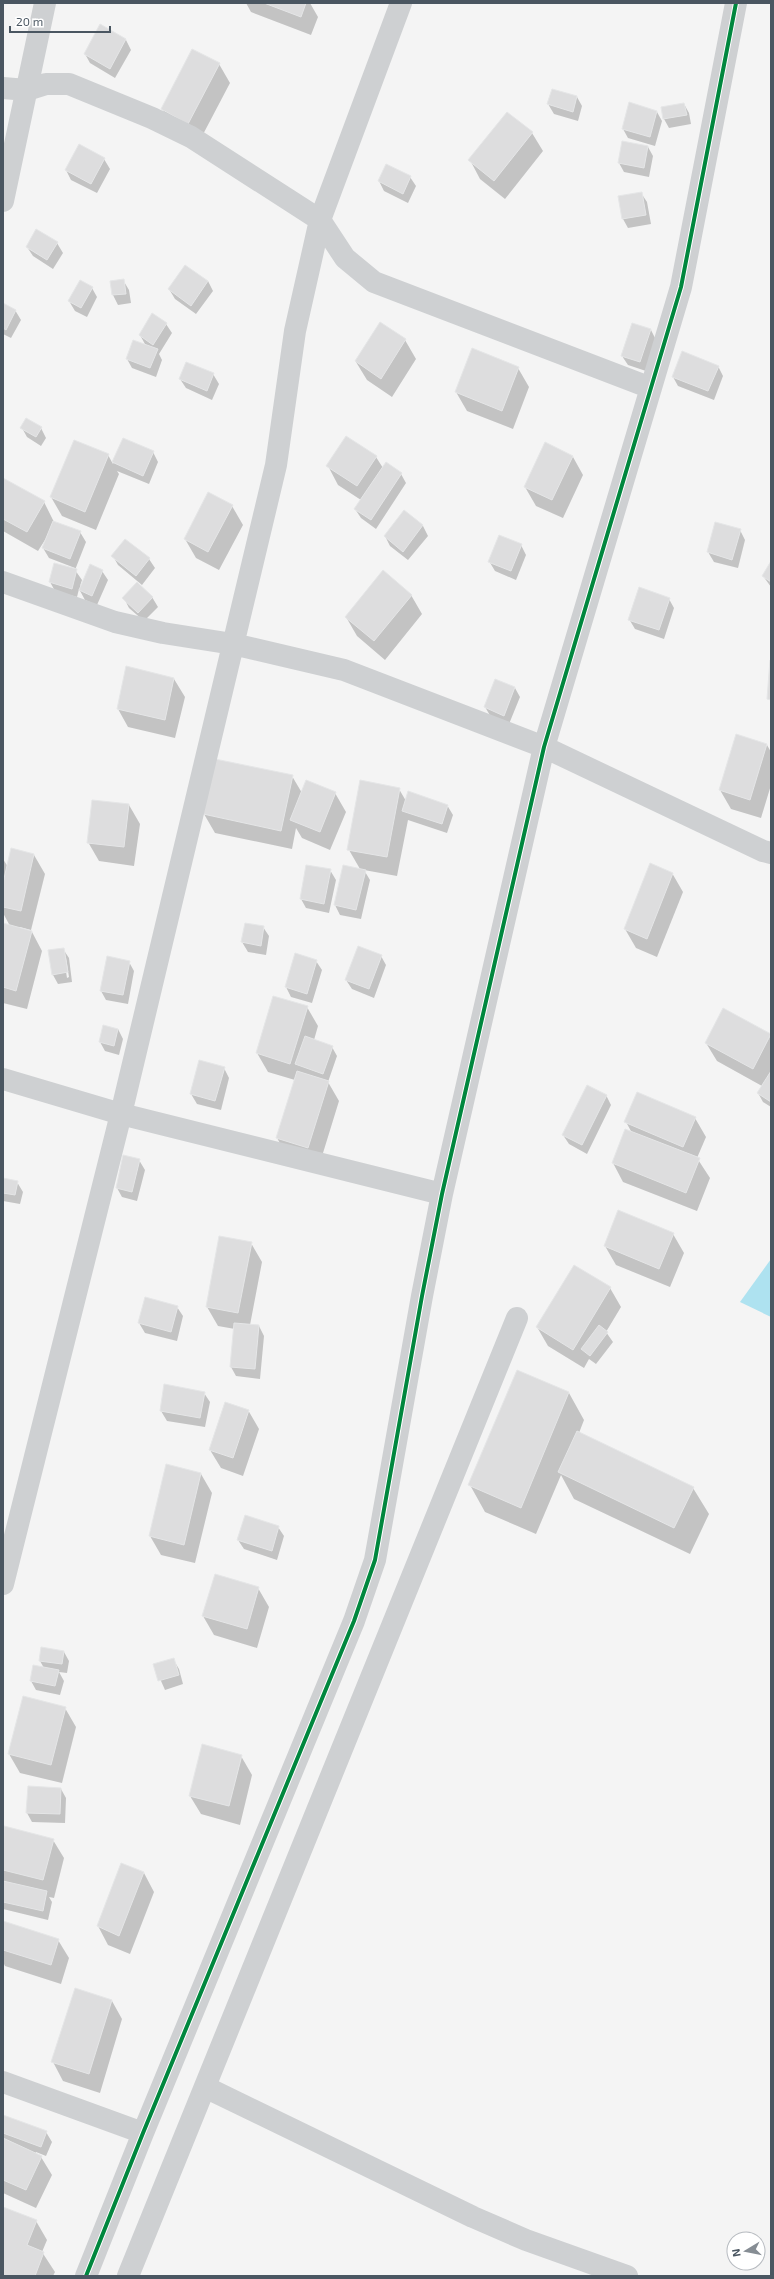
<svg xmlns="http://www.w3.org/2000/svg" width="774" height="2279" viewBox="0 0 774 2279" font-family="'Exo 2',sans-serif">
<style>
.water{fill:#aee2f0}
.shadow{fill:#0003;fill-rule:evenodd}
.building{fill:#ddddde;stroke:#e5e6e7}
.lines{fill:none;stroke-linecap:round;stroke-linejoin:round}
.minor{stroke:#ced0d2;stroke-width:22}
.cycleway-casing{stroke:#fff;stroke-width:6}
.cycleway{stroke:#00873e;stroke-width:4}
</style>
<rect width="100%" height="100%" fill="#f4f4f4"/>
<!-- water -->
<path class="water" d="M 771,1259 L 771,1317 L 740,1302 Z"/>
<!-- shadow -->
<path class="shadow" d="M 246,3 L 310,3 L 318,17 L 311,35 L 251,12 Z
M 101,26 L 126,40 L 131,50 L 115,78 L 90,63 L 85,54 Z
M 219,64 L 230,83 L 199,142 L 173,128 L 162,109 Z
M 577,97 L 582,106 L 578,121 L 554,114 L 548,104 Z
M 684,104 L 689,113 L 691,124 L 669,128 L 664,119 L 662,108 Z
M 657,112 L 662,121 L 655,146 L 628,138 L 623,129 Z
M 532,133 L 543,151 L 505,199 L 480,179 L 470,160 Z
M 648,147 L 653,156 L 649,177 L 624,172 L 619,163 Z
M 104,159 L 110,169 L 97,193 L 71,180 L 66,170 Z
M 410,177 L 416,186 L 408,203 L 384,191 L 379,181 Z
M 641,193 L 647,202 L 651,224 L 628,228 L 623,219 L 619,197 Z
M 57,243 L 63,253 L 53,269 L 33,256 L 27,247 Z
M 123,280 L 129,290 L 131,303 L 118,305 L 113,295 L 111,282 Z
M 208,281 L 213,291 L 196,314 L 175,299 L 169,289 Z
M 92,288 L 97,297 L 87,317 L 75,311 L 69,301 Z
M 3,304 L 15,310 L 21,320 L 11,338 L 3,334 Z
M 380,323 L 405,340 L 416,359 L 392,397 L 367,380 L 356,362 Z
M 166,324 L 172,333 L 159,354 L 162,360 L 156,377 L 132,368 L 127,359 L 146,346 L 140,335 Z
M 633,324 L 651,330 L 656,340 L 646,371 L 628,365 L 622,356 Z
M 718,366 L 723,376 L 714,400 L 678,386 L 673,377 Z
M 518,368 L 529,387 L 513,429 L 467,411 L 456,392 Z
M 213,374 L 219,384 L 212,400 L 186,388 L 180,379 Z
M 22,428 L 41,428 L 46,438 L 41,446 L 27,437 Z
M 123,439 L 153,452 L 158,462 L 149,484 L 117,471 L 119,474 L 96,530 L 62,516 L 51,497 L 108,455 L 113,464 Z
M 376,457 L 383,468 L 401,474 L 406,483 L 376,529 L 361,518 L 355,509 L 361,500 L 338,485 L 328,466 Z
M 573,457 L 583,475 L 563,518 L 536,506 L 525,487 Z
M 3,479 L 44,502 L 54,522 L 80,532 L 86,542 L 75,570 L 82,580 L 80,586 L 102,571 L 108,580 L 97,605 L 85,600 L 79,589 L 77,597 L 55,591 L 50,582 L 75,568 L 49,558 L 43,548 L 50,532 L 38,551 L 3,531 Z
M 232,506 L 243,525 L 219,570 L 196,558 L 185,539 Z
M 404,512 L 423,526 L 428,536 L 408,560 L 390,546 L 385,536 Z
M 740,530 L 745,540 L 738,568 L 714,562 L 708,552 Z
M 521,545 L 526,555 L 516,580 L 495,571 L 489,561 Z
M 113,556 L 149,559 L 155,568 L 142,585 L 118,565 Z
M 771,563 L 771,587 L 763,576 Z
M 411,595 L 422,614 L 385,660 L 357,636 L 346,617 Z
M 152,597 L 158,607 L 144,621 L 129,608 L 124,598 Z
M 669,599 L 674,608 L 664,639 L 635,629 L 629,619 Z
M 174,679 L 185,697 L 175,738 L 128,727 L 118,709 Z
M 515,688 L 520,697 L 509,724 L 491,717 L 485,707 Z
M 767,745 L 771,752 L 771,785 L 761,818 L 731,809 L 720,790 Z
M 292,776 L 302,793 L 335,793 L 346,812 L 330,850 L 302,838 L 296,828 L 292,849 L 215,833 L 204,814 Z
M 399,789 L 406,801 L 447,805 L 453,815 L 447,833 L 408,820 L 397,876 L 364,870 L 370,880 L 361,919 L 340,915 L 335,905 L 360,869 L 349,850 Z
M 129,805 L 140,824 L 134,866 L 99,861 L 88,842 Z
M 34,855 L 45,874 L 31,930 L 20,927 L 20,929 L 32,932 L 42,951 L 27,1009 L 3,1003 L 3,924 L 10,926 L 3,913 L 3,859 L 8,867 Z
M 330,870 L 336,880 L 329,913 L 306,908 L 301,899 Z
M 672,873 L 683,892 L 657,957 L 636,948 L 625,929 Z
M 263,927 L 269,936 L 266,955 L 248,952 L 242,942 Z
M 63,949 L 69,958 L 72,982 L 58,984 L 53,975 ZM 64,958 L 66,958 L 69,977 L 67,978 Z
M 296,954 L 316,961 L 322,970 L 312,1003 L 291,997 L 286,987 Z
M 381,956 L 386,965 L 374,998 L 352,989 L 346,980 Z
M 129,962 L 134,971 L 128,1004 L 106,1000 L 101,991 Z
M 307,1007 L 318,1026 L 314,1040 L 332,1047 L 337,1056 L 328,1082 L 339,1101 L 319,1166 L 288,1157 L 277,1138 L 295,1080 L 268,1072 L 257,1053 Z
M 724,1009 L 771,1035 L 771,1107 L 763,1102 L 758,1093 L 762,1086 L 717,1061 L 706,1043 Z
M 118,1029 L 123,1039 L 119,1055 L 105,1051 L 100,1042 Z
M 224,1068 L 229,1078 L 221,1110 L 197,1104 L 191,1094 Z
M 606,1095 L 611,1105 L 587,1154 L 569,1144 L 563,1135 Z
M 695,1118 L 706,1137 L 697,1158 L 710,1178 L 697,1211 L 623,1182 L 613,1163 L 632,1133 L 626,1122 Z
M 139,1160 L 145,1170 L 137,1201 L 122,1197 L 117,1188 Z
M 3,1179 L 17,1182 L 23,1192 L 20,1204 L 3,1201 Z
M 673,1234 L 684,1253 L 670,1287 L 616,1265 L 605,1246 Z
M 251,1243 L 262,1262 L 250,1325 L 259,1326 L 264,1336 L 260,1379 L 236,1376 L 231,1367 L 235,1329 L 218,1326 L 207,1307 Z
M 610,1288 L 621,1307 L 606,1332 L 613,1342 L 596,1364 L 589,1359 L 584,1368 L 548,1346 L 537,1327 Z
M 177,1307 L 183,1316 L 177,1341 L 145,1333 L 139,1323 Z
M 517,1372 L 569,1393 L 584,1420 L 579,1433 L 693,1488 L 709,1514 L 690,1554 L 574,1499 L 561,1475 L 536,1534 L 485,1512 L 470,1485 Z
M 204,1393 L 210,1402 L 205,1427 L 167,1421 L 161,1411 Z
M 248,1410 L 259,1429 L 243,1476 L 221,1468 L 210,1450 Z
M 201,1474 L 212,1493 L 195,1563 L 161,1555 L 150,1536 Z
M 278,1527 L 284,1536 L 277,1560 L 244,1549 L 238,1540 Z
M 258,1588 L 269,1607 L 257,1648 L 214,1635 L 203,1616 Z
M 64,1652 L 69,1661 L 67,1673 L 59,1672 L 64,1681 L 60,1695 L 36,1690 L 31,1681 L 44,1668 L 40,1661 Z
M 173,1659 L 179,1669 L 183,1684 L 165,1690 L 154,1665 Z
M 65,1708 L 76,1727 L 62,1783 L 20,1773 L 9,1754 Z
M 241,1756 L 252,1775 L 240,1825 L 201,1814 L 190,1796 Z
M 61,1789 L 66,1798 L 65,1823 L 32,1822 L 27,1813 Z
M 5,1827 L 53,1840 L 64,1858 L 54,1898 L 49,1897 L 52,1902 L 48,1920 L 3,1909 L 3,1835 Z
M 122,1864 L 144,1873 L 154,1892 L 130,1954 L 108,1945 L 98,1926 Z
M 3,1922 L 58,1940 L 69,1958 L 61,1984 L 5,1966 L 3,1962 Z
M 112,2001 L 122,2019 L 100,2093 L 63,2081 L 53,2062 Z
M 3,2116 L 46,2132 L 52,2142 L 46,2156 L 36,2152 L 35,2154 L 41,2157 L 52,2175 L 36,2208 L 3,2193 Z
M 3,2208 L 36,2221 L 47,2240 L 42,2252 L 55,2272 L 53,2276 L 3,2276 Z"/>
<!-- building -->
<path class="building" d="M 264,3 L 306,3 L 301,17 Z
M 100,24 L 126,39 L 110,69 L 84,54 Z
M 192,49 L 220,63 L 188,124 L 161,109 Z
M 552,89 L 577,96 L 573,112 L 547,104 Z
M 629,102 L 657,111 L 650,137 L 622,129 Z
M 684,103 L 687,115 L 663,119 L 661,107 Z
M 507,112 L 533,132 L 494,181 L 468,160 Z
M 622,141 L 648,146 L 644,168 L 618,163 Z
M 79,144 L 105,158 L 91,184 L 65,170 Z
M 386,164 L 411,176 L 403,194 L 378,181 Z
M 642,192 L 646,215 L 622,219 L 618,196 Z
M 36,229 L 58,242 L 47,260 L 26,247 Z
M 185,265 L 208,281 L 191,306 L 168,289 Z
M 124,279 L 126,294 L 112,295 L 110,281 Z
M 80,280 L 93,287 L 81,308 L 68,301 Z
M 3,303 L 16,310 L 6,330 L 3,328 Z
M 152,313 L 167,323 L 153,345 L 139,335 Z
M 380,322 L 406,339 L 381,379 L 355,361 Z
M 632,323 L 651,329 L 640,362 L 621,356 Z
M 133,340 L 158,349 L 150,368 L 126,359 Z
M 472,348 L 519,367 L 502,411 L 455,392 Z
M 682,351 L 719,366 L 708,391 L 672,377 Z
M 186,362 L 214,373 L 207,391 L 179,379 Z
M 26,418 L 42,427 L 36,437 L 20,428 Z
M 346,436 L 377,456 L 357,486 L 326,466 Z
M 123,438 L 154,451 L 143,476 L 112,462 Z
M 74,440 L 109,454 L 85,512 L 50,497 Z
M 545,442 L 573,456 L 552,500 L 524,487 Z
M 386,462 L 402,473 L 371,520 L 354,509 Z
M 3,478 L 45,501 L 27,532 L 3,519 Z
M 208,492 L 233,505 L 208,552 L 184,539 Z
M 404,510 L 423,525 L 403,552 L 384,536 Z
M 53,521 L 81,531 L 70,559 L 42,548 Z
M 715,522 L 741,529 L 732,560 L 707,552 Z
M 499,535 L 522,544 L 511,571 L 488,562 Z
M 125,539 L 150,558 L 136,576 L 111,556 Z
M 771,561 L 771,582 L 762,576 Z
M 54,563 L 77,569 L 72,589 L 49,582 Z
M 90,564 L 103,570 L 92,596 L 79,590 Z
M 383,570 L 412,595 L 374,641 L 345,617 Z
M 137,582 L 153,597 L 138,613 L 122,598 Z
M 639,587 L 670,598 L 659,630 L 628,620 Z
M 770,660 L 771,660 L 771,700 L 767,699 Z
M 126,666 L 174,678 L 165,720 L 117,709 Z
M 495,679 L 515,687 L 504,716 L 484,707 Z
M 736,734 L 767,744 L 750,800 L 719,790 Z
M 215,759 L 293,775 L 281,831 L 203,814 Z
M 306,780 L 336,792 L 320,832 L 290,820 Z
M 360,780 L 400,788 L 387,857 L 347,850 Z
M 408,791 L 448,805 L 442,824 L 402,811 Z
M 92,800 L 129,804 L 124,847 L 87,843 Z
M 11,848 L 34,854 L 21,911 L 3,907 L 3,883 Z
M 650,863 L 673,873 L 647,939 L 624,929 Z
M 306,865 L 331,869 L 324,904 L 300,899 Z
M 343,865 L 366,870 L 356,910 L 334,905 Z
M 3,923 L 32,931 L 16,991 L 3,987 Z
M 245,923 L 264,926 L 261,946 L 241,942 Z
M 358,946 L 382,955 L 369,989 L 345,980 Z
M 64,948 L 68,972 L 52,975 L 48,950 Z
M 295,953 L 317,960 L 307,994 L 285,987 Z
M 107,956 L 130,961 L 123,995 L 100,991 Z
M 273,996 L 308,1006 L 290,1064 L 256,1053 Z
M 723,1008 L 771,1034 L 753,1069 L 705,1043 Z
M 103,1025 L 118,1029 L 114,1046 L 99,1042 Z
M 305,1036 L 333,1046 L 323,1074 L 295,1064 Z
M 199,1060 L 225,1067 L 215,1101 L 190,1094 Z
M 297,1071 L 329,1081 L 308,1148 L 276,1138 Z
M 771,1071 L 771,1102 L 757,1093 Z
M 587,1085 L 607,1095 L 582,1145 L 562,1135 Z
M 637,1092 L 696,1117 L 683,1147 L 624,1122 Z
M 625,1129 L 700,1158 L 686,1193 L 612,1163 Z
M 123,1155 L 140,1159 L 132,1192 L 116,1188 Z
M 3,1178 L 18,1181 L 15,1195 L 3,1193 Z
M 618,1210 L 674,1233 L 659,1269 L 604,1246 Z
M 219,1236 L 252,1242 L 238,1313 L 206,1307 Z
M 574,1265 L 611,1287 L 573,1350 L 536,1327 Z
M 145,1297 L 178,1306 L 171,1332 L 138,1323 Z
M 234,1323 L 259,1325 L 255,1369 L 230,1367 Z
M 599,1325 L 608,1332 L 590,1356 L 581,1349 Z
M 517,1370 L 569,1392 L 521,1508 L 468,1485 Z
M 164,1384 L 205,1392 L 200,1418 L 160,1411 Z
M 225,1402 L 249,1410 L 233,1458 L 209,1450 Z
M 577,1431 L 694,1487 L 674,1528 L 558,1472 Z
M 166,1464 L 201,1473 L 184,1545 L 149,1536 Z
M 245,1515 L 279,1526 L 272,1551 L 237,1540 Z
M 215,1574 L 259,1587 L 247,1629 L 202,1616 Z
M 41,1647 L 64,1651 L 62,1664 L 39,1661 Z
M 174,1658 L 179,1675 L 158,1681 L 153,1664 Z
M 33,1665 L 59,1670 L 55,1686 L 30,1681 Z
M 23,1696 L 66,1707 L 51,1765 L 8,1754 Z
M 202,1744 L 242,1755 L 229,1806 L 189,1796 Z
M 28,1786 L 61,1788 L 60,1814 L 26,1813 Z
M 4,1826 L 54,1839 L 43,1880 L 3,1870 Z
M 121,1863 L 144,1872 L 119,1936 L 97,1926 Z
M 3,1881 L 47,1891 L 43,1911 L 3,1902 Z
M 3,1921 L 59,1939 L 51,1965 L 3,1950 Z
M 75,1988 L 112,2000 L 89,2074 L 51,2062 Z
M 3,2115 L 47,2131 L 41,2147 L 3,2133 Z
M 3,2138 L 42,2156 L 26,2190 L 3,2180 Z
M 3,2207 L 37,2220 L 27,2245 L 44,2252 L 35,2276 L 3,2276 Z"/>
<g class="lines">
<!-- minor -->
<path class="minor" d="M 3,88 L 27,90 L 46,84 L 69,84 L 152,118 L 191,137 L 320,220 L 345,258 L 374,282 L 651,388
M 3,201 L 45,3
M 3,582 L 115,622 L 163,633 L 233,644 L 344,670 L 544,747 L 763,851 L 771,853
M 3,1079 L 121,1114 L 442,1194
M 3,1584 L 121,1114 L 276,465 L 295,331 L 320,220 L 401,3
M 3,2082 L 143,2133
M 205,2087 L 473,2217 L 526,2240 L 627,2276
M 86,2276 L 143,2133 L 354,1621 L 375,1560 L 422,1296 L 442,1194 L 544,747 L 681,287 L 736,3
M 128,2276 L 517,1318"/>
<defs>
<path id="cycleway" d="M 86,2276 L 143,2133 L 354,1621 L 375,1560 L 422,1296 L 442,1194 L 544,747 L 681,287 L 736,3"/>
</defs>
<!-- cycleway casing -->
<use href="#cycleway" class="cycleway-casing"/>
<!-- cycleway -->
<use href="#cycleway" class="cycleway"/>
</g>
<!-- border -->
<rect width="774" height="2279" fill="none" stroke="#4a5661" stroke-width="8"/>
<!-- north arrow -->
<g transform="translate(746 2251) rotate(260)"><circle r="19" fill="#ffffff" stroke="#b7bbc0"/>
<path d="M0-3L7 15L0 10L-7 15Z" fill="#868d94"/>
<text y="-6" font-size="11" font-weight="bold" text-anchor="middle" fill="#4a5661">N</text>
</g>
<!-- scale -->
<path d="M10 26v6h100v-6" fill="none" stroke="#4a5661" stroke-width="2"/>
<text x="16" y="26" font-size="12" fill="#4a5661" stroke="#ffffff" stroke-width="3" paint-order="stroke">20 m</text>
</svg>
